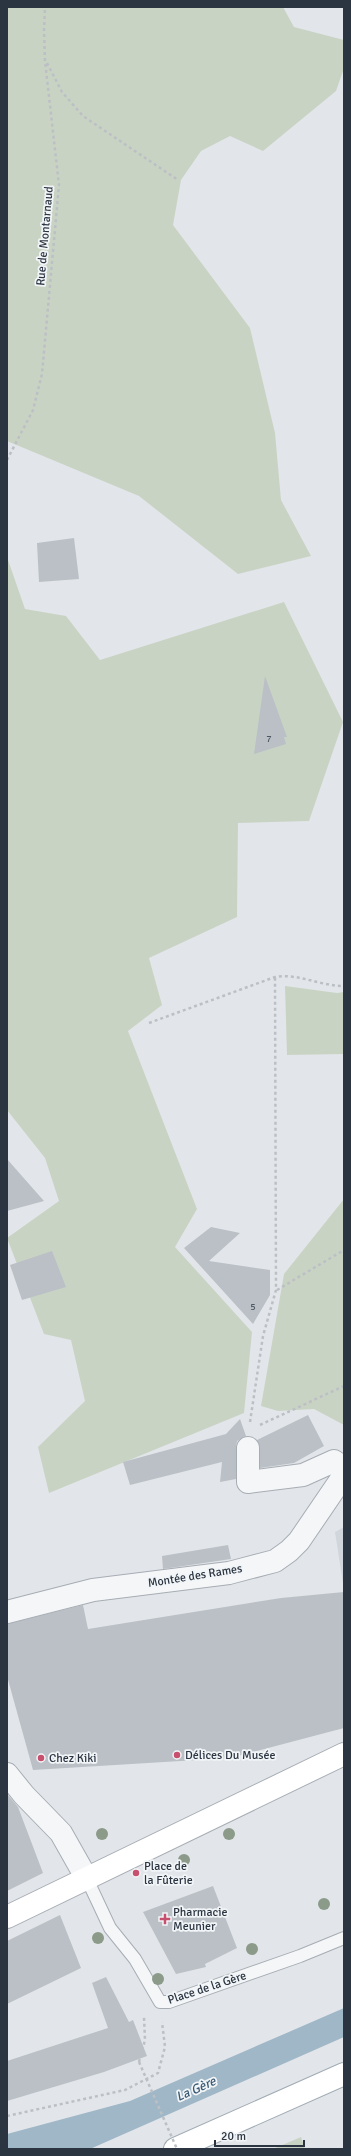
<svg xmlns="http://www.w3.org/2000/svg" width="351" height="2156" viewBox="0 0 351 2156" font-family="Signika,sans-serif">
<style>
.built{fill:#d1d6dc}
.green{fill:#c9d3c4}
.water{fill:#a0b7c7}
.building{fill:#bac0c6}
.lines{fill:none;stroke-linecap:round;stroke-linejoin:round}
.service-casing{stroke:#a7adb4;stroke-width:14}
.minor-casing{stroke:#a7adb4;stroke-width:24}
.secondary-casing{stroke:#a7adb4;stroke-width:24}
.primary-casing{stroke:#a2acb5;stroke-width:24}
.path{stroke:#bcc0c5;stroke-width:2.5;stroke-dasharray:3 3;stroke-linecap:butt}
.service{stroke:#f5f6f8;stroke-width:12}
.minor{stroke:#f5f6f8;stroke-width:22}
.secondary{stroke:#fff;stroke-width:22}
.primary{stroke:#fff;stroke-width:22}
.path-bridge{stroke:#bcc0c5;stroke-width:2.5;stroke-dasharray:3 3;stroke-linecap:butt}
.tree{fill:#8b9a89}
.poi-dot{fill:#c7506e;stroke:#f2f5f7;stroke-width:1.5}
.labels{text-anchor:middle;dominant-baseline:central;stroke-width:3.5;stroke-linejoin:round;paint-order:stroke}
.number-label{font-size:10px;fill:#4f5862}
.street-label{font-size:12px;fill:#2b3541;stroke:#f2f5f7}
.poi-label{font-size:12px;fill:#2b3541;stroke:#f2f5f7;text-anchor:start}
.water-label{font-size:13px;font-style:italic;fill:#385873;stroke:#f2f5f7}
</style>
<rect width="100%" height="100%" fill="#e2e6ea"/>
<!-- built -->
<path class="built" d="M 344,1527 L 344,1590 L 335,1532 Z"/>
<!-- green -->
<path class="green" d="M 7,7 L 283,7 L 294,27 L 344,40 L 344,68 L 336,91 L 263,151 L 230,136 L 201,151 L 181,180 L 173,225 L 250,328 L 275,433 L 281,500 L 311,556 L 238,574 L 139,496 L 7,441 Z
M 7,557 L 25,609 L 66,616 L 100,660 L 284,602 L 343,722 L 309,821 L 238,823 L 237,917 L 149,958 L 162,1005 L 128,1031 L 197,1209 L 175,1247 L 252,1332 L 244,1413 L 49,1493 L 38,1447 L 85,1401 L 71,1340 L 44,1334 L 7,1238 L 59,1201 L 45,1158 L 7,1110 Z
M 285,986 L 337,993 L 344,992 L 344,1054 L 287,1055 Z
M 344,1199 L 344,1425 L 314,1409 L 278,1411 L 261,1406 L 284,1274 Z
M 301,2137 L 305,2149 L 273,2149 Z"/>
<!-- water -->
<path class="water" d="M 344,2008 L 344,2037 L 90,2149 L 7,2149 L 7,2134 L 130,2101 Z"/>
<!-- building -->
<path class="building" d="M 74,538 L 79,579 L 39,582 L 37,543 Z
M 265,676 L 287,737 L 284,737 L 286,744 L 254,754 Z
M 7,1159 L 44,1201 L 7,1211 Z
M 211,1227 L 240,1233 L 209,1261 L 270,1270 L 270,1295 L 253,1324 L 184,1248 Z
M 52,1251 L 66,1287 L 22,1300 L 10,1265 Z
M 308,1415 L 324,1446 L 294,1463 L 260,1468 L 260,1448 L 257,1440 Z
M 240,1419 L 246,1436 L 237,1441 L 236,1448 L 236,1479 L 220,1482 L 222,1462 L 130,1485 L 123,1462 L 226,1434 Z
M 228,1545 L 231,1559 L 163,1569 L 162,1556 Z
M 344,1592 L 344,1728 L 230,1758 L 33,1770 L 7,1676 L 7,1624 L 83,1605 L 88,1629 L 281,1598 Z
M 7,1794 L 18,1807 L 43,1873 L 7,1891 Z
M 213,1886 L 237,1948 L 205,1964 L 206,1967 L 176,1974 L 143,1912 Z
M 60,1915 L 81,1968 L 7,2004 L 7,1941 Z
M 106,1977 L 129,2022 L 133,2020 L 147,2056 L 104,2072 L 7,2101 L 7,2061 L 108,2028 L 92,1983 Z"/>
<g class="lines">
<defs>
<path id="service" d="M 87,1879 L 110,1928 L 135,1959 L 160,2002 L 169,2002 L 300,1956 L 344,1938"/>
<path id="minor" d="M 248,1448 L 248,1482 L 303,1475 L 334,1461 L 344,1468
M 7,1612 L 93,1590 L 229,1573 L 275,1561 L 289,1551 L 299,1541 L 344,1475
M 7,1774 L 24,1795 L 61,1833 L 87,1879"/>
<path id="secondary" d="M 7,1917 L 344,1754"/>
<path id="primary" d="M 175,2149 L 344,2074"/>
</defs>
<!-- service casing -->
<use href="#service" class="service-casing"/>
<!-- minor casing -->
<use href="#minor" class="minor-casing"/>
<!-- secondary casing -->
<use href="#secondary" class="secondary-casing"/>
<!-- primary casing -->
<use href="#primary" class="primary-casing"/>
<!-- path -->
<path class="path" d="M 47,63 L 62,92 L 83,116 L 178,180
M 7,460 L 33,410 L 42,374 L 59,185 L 45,61 L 44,30 L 45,7
M 149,1023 L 275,977 C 299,973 319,986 344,986
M 277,1290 L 344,1250
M 250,1422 L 263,1336 L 276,1290 L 275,977
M 260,1425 L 344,1386
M 139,2062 L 145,2040 L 144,2017
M 7,2116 L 125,2090 L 158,2073 L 165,2047 L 162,2022"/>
<!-- service -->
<use href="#service" class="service"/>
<!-- minor -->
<use href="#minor" class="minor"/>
<!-- secondary -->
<use href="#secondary" class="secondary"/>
<!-- primary -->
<use href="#primary" class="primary"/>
<!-- path-bridge -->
<path class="path-bridge" d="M 139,2062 L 177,2149"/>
</g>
<!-- trees -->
<g class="tree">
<circle cx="102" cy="1834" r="6"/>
<circle cx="229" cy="1834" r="6"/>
<circle cx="184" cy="1860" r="6"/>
<circle cx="324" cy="1904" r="6"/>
<circle cx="98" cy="1938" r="6"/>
<circle cx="252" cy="1949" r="6"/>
<circle cx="158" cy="1979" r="6"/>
</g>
<!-- markers -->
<g class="poi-dot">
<circle cx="177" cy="1755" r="4"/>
<circle cx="41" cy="1758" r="4"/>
<circle cx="136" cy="1873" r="4"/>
<path d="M163 1913h4v4h4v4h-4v4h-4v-4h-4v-4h4z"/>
</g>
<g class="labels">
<!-- number labels -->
<g class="number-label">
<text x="269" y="739">7</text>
<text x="253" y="1307">5</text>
</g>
<!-- street labels -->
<g class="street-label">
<text transform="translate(45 236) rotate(-85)">Rue de Montarnaud</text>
<text transform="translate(195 1576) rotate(-9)">Montée des Rames</text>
<text transform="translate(207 1988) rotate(-18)">Place de la Gère</text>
</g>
<!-- poi labels -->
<g class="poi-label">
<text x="185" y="1755">Délices Du Musée</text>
<text x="49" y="1758">Chez Kiki</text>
<text x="144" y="1866">Place de<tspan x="144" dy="14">la Fûterie</tspan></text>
<text x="173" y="1912">Pharmacie<tspan x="173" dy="14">Meunier</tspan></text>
</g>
<!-- water labels -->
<g class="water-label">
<text transform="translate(196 2089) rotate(-24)">La Gère</text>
</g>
</g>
<!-- border -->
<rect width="351" height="2156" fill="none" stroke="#2b3541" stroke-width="16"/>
<!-- scale -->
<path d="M215 2140v6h89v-6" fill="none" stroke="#2b3541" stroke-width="2"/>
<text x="221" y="2140" font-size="12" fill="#2b3541" stroke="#f2f5f7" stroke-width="3" paint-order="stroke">20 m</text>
</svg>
